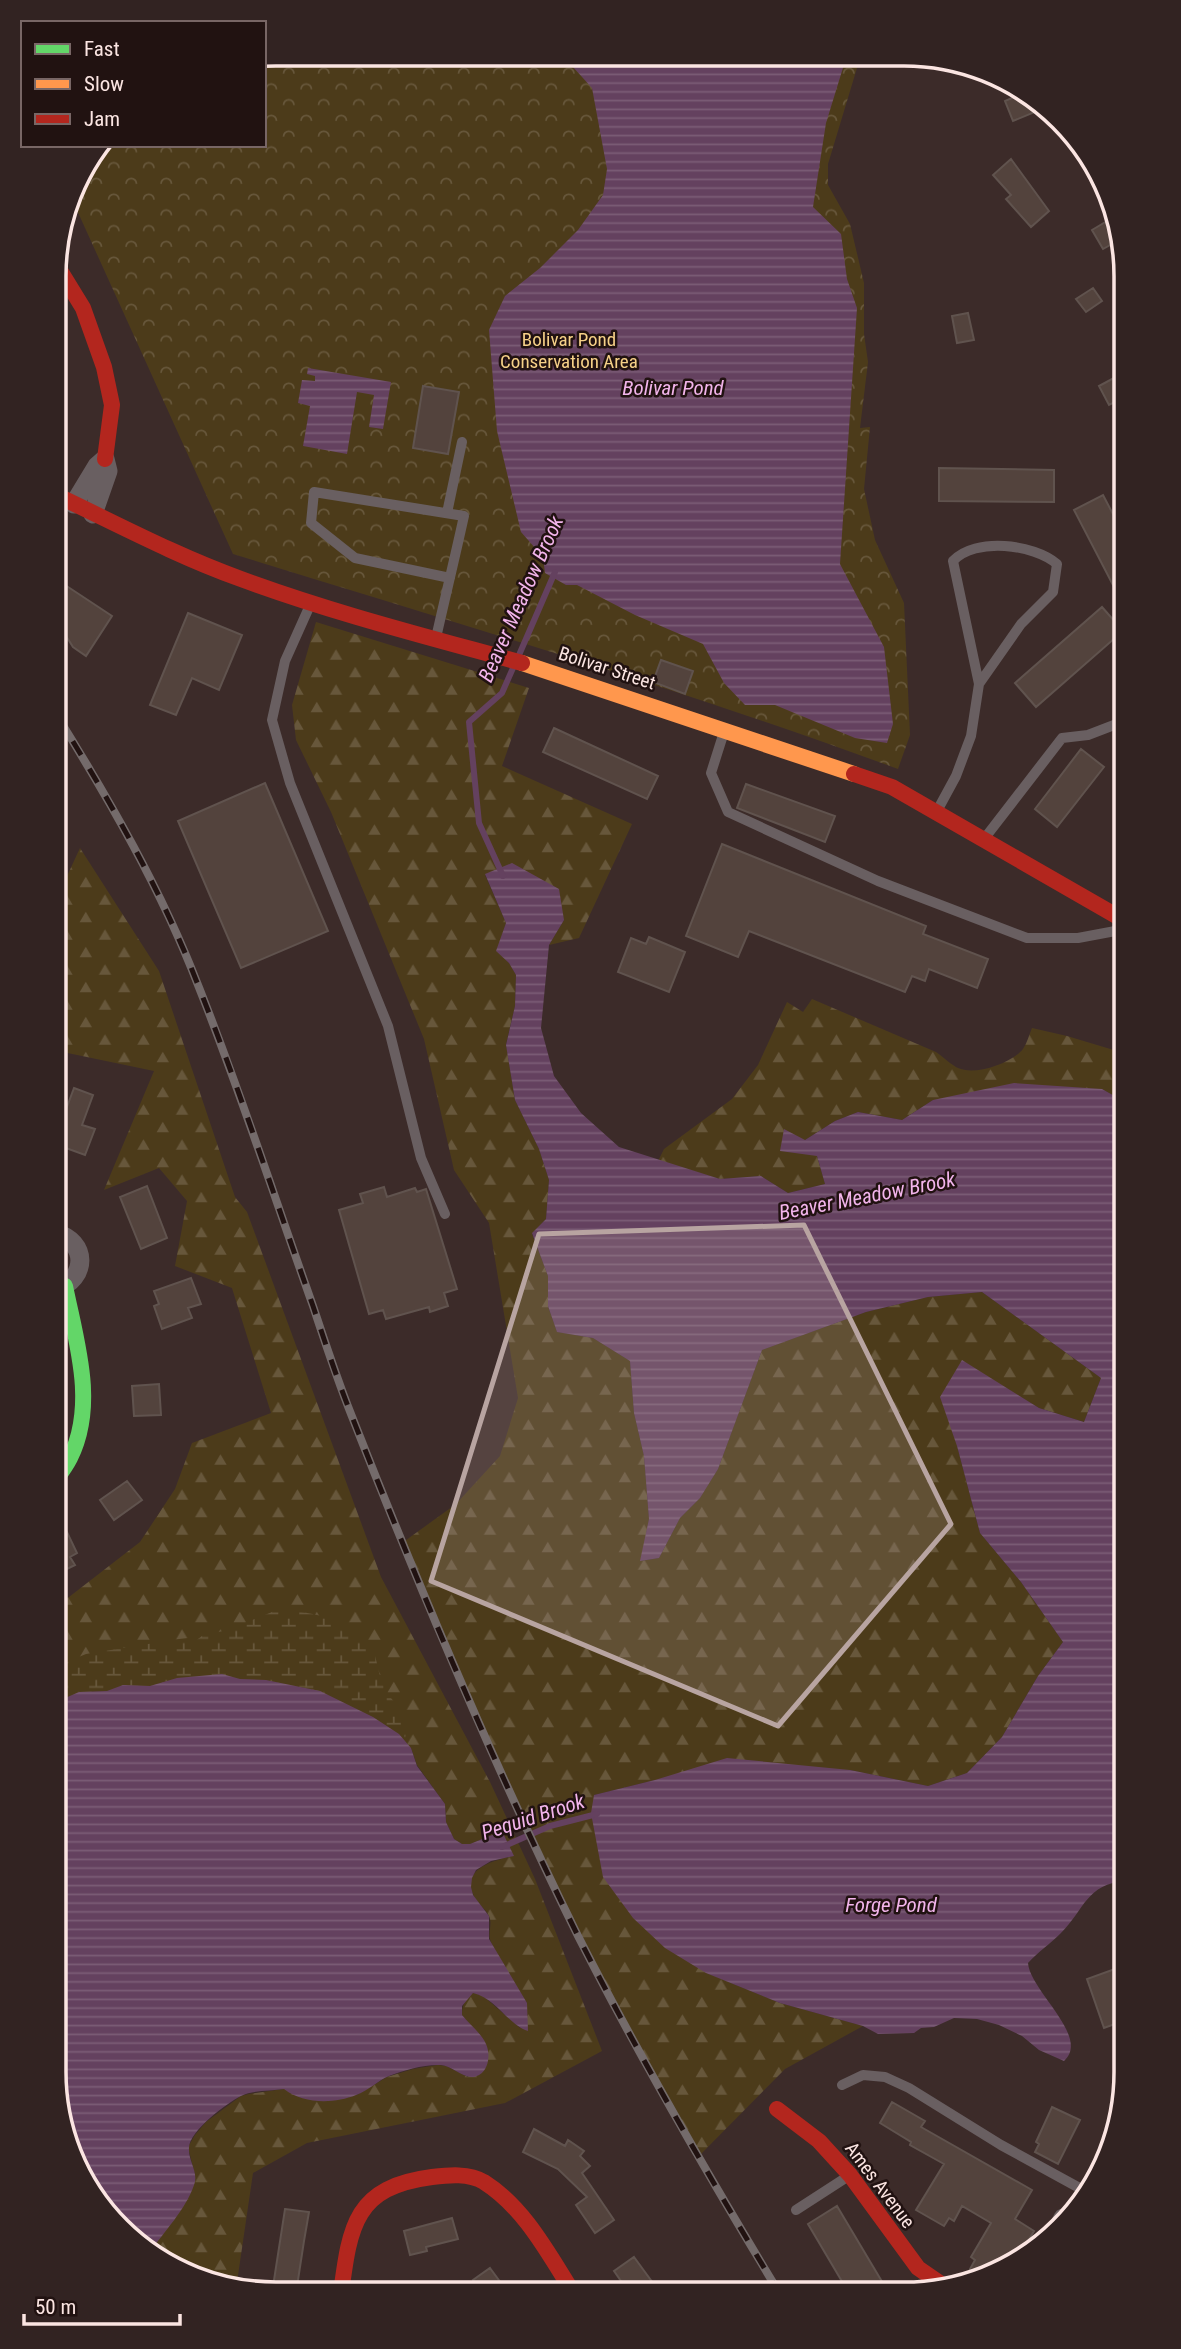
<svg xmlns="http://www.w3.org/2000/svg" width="1181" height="2349" viewBox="0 0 1181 2349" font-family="'Roboto Condensed',sans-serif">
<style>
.forest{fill:url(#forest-firs)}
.wetland{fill:url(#wetland-marsh)}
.park{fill:url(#park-crowns)}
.water{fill:url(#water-rules)}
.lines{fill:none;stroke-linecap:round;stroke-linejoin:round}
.stream{stroke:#64415f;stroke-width:6}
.building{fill:#53433d;stroke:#60534e;stroke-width:2}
.lane{stroke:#695f61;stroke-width:10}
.street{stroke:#695f61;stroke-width:19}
.fast{stroke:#63d668;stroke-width:16}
.slow{stroke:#ff974d;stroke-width:16}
.jam{stroke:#b3261e;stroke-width:16}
.rail-casing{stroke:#746b6b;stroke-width:8}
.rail{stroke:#211211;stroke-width:5;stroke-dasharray:16;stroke-linecap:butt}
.marked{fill:#b8a4a1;fill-opacity:0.2;stroke:#b8a4a1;stroke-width:5;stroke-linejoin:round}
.labels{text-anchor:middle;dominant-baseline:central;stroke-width:5;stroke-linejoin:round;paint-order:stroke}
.park-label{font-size:19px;fill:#f6d188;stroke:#211211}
.street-label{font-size:19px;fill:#fbe5e2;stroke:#211211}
.water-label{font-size:21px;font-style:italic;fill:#f2b4eb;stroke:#211211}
.rim{fill:none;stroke:#fbe5e2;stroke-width:3.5}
</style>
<defs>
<pattern id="forest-firs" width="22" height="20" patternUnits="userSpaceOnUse" patternTransform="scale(1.75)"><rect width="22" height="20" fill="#4c3b1a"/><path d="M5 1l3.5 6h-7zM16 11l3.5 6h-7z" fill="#67573b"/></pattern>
<pattern id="wetland-marsh" width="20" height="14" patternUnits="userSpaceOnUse" patternTransform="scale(1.75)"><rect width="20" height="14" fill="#4c3b1a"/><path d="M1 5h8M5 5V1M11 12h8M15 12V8" fill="none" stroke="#67573b"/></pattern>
<pattern id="park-crowns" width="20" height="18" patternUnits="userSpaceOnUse" patternTransform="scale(1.75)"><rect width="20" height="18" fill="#4c3b1a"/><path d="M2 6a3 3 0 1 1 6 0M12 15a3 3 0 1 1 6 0" fill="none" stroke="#67573b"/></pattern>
<pattern id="water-rules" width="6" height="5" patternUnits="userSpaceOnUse" patternTransform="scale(1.75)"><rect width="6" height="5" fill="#64415f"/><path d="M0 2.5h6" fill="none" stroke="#7b5c76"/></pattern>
</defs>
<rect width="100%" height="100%" fill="#3c2b29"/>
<!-- forest -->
<path class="forest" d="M 316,622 L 529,688 L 502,766 L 632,824 L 579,938 L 549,945 L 564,920 L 485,875 L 506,923 L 497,951 L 509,963 L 516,975 L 515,1006 L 506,1044 L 515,1100 L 539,1149 L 549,1180 L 546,1219 L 532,1234 L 548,1276 L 548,1307 L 557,1332 L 593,1338 L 630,1361 L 634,1413 L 644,1456 L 649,1519 L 641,1561 L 659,1558 L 680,1518 L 700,1498 L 718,1469 L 762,1350 L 866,1312 L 928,1297 L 982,1292 L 1101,1378 L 1084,1422 L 1039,1408 L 962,1361 L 957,1446 L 980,1533 L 1021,1582 L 1063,1642 L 1038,1676 L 1002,1737 L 967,1773 L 928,1786 L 850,1770 L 655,1780 L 594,1795 L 707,1973 L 780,2003 L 863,2026 L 785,2069 L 699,2156 C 585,1959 487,1754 402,1543 L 456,1504 L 500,1456 L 518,1398 L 489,1223 L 454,1170 L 424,1039 L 331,812 L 296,740 L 292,705 Z
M 80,848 L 159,971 L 235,1197 L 247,1212 L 381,1577 L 490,1782 L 535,1879 L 602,2051 L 505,2103 L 307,2143 L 253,2173 L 236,2289 L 178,2272 L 149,2253 L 187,2200 L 195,2175 L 188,2147 L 195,2135 L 206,2122 L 241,2096 L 249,2094 L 284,2089 L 357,2095 L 387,2077 L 413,2069 L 438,2065 L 446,2066 L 468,2077 L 486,2044 L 462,2015 C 462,2005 465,2000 473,1993 L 482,1995 L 520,2028 L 527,2003 C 515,1983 501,1963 491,1942 C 487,1934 493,1924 489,1916 C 485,1908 476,1902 473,1894 C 462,1868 495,1860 513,1856 L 502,1831 L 470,1844 L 462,1844 L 454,1839 L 446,1822 L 445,1804 L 417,1765 L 411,1748 L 55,1705 L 55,1604 L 69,1597 L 140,1542 L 175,1489 L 192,1443 L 271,1413 L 232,1288 L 175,1266 L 187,1201 L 159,1168 L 104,1190 L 154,1071 L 58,1051 L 55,1058 L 55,902 Z
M 812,999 L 936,1052 C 943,1057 953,1066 958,1068 C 975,1076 1012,1063 1023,1049 C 1027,1043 1029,1035 1032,1028 L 1067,1036 L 1127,1054 L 1127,1103 L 1102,1089 L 933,1100 L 902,1120 L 858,1112 L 835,1121 L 805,1140 L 817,1156 L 825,1184 L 788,1193 L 761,1176 L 720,1179 L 658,1161 L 664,1149 L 732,1099 L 758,1065 L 787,1002 L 803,1012 Z"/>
<!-- wetland -->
<path class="wetland" d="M 277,1610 C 302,1610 352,1619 368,1641 C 377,1654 377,1669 382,1682 C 393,1710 410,1704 405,1741 L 373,1717 L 320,1691 L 266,1680 L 240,1679 L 222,1674 L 177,1678 L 150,1686 L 123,1685 L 107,1691 L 79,1692 L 56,1702 L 55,1705 L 55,1674 L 69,1661 L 86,1654 L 179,1639 L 188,1638 L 195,1641 L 202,1636 L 227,1630 Z"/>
<!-- park -->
<path class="park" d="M 276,54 L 860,58 L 828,164 L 828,185 L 850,224 L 864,283 L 864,334 L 868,362 L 860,428 L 870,427 L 864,489 L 875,540 L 904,603 L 910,735 L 898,769 C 679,688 456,623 233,554 L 71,197 L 77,178 L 102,145 L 264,145 L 264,57 Z"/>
<!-- water -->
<path class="water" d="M 563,56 L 846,58 L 826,123 L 813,207 L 841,234 L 847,279 L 857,308 L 840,564 L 884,647 L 893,724 L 887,743 L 855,738 L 775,705 L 745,705 L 724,683 L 703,644 L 635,615 L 577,585 L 566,585 L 545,573 L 543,557 L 521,532 L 497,431 L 489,330 L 505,296 L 540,268 L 578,230 L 603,195 L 607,169 L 592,88 Z
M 308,368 L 391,382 L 383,429 L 369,427 L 374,395 L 357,392 L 347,454 L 303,446 L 310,406 L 298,403 L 302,380 L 315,381 L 315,376 L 307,374 Z
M 512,863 L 559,889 L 564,920 L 549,945 L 541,1028 L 554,1076 L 581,1113 L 619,1147 L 720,1179 L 761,1176 L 788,1193 L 825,1184 L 817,1156 L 780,1151 L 784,1129 L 805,1140 L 835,1121 L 858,1112 L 902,1120 L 933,1100 L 1014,1083 L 1102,1089 L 1127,1103 L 1126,1881 C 1086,1884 1085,1909 1061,1933 C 1050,1944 1038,1952 1028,1963 C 1030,1991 1091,2037 1064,2061 L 1039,2050 L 1022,2036 L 999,2025 L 977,2019 L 954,2018 L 934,2027 L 921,2028 L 914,2033 L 878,2034 L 863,2026 L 780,2003 L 706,1973 L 665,1948 L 633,1918 L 603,1877 L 591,1813 L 594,1795 L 655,1780 L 727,1758 L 850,1770 L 928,1786 L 967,1773 L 1002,1737 L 1038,1676 L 1063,1642 L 1021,1582 L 980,1533 L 957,1446 L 940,1397 L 962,1360 L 1039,1408 L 1084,1422 L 1101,1378 L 982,1292 L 928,1297 L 866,1312 L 762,1350 L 718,1469 L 700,1498 L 680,1518 L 659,1558 L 640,1561 L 649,1519 L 644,1456 L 634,1413 L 630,1361 L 593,1338 L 557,1332 L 548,1306 L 548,1276 L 532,1233 L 546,1219 L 549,1180 L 539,1149 L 515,1100 L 506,1045 L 515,1006 L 516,975 L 509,963 L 496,951 L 506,923 L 485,874 Z
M 222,1674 L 240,1679 L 266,1680 L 320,1691 L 373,1717 L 399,1734 L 411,1748 L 417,1766 L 445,1804 L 446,1822 L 454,1839 L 462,1844 L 470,1844 L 502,1831 L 514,1856 L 491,1861 L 476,1870 L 472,1878 L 471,1887 L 473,1895 L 489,1916 L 489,1939 L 527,2003 L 528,2031 C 507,2024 496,1998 473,1993 L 462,2006 L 462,2015 C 469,2024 482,2034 486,2044 C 492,2057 487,2077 471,2077 C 460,2076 452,2066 441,2065 C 425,2064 404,2070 389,2076 C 377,2081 368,2091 356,2095 C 334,2104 303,2104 284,2089 C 271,2091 253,2090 241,2096 C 227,2103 189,2131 189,2148 C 188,2161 199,2172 194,2185 C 186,2209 164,2232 149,2253 L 130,2240 L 66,2144 L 54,2073 L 55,1705 L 56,1702 L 79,1692 L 107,1691 L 123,1685 L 150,1686 L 177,1678 Z"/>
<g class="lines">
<!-- stream -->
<path class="stream" d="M 519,655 L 555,572
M 503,876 L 479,823 L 469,722 L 502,693 L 513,668
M 502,1847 L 550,1826 L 597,1814"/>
</g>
<!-- building -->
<path class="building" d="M 1021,94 L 1047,107 L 1013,121 L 1005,101 Z
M 1011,159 L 1049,211 L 1031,227 L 1006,199 L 1011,195 L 993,175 Z
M 1117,215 L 1121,239 L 1103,249 L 1092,230 Z
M 1093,288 L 1102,301 L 1086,312 L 1076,299 Z
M 968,313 L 974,340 L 957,343 L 952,316 Z
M 1127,371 L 1127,396 L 1109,405 L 1099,386 Z
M 423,386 L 459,392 L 448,454 L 413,448 Z
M 939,468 L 1054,470 L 1054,502 L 939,501 Z
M 1103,495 L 1127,541 L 1127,612 L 1074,510 Z
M 56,579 L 112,616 L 86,656 L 73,647 L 56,620 Z
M 1102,607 L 1123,631 L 1036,707 L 1015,683 Z
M 188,613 L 242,635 L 219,690 L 192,678 L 176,715 L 150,705 Z
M 661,660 L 693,671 L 685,694 L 653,682 Z
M 554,728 L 658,776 L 647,799 L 543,752 Z
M 1081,749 L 1104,767 L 1057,827 L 1035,809 Z
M 265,783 L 328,931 L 241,968 L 178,821 Z
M 746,784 L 835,816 L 825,842 L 737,808 Z
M 722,844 L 926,926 L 923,934 L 988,959 L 977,988 L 929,969 L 925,981 L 912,976 L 905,992 L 749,931 L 738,957 L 686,936 Z
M 649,937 L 685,952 L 669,992 L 618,972 L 631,938 L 646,944 Z
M 74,1088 L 93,1095 L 82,1125 L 95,1129 L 85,1155 L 55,1144 L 55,1139 Z
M 147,1186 L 167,1238 L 141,1249 L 120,1197 Z
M 384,1187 L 387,1197 L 415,1188 L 417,1192 L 426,1189 L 457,1289 L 444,1293 L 448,1306 L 430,1312 L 429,1307 L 386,1319 L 383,1310 L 369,1314 L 339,1210 L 363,1203 L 360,1194 Z
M 191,1278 L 201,1304 L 188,1308 L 192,1318 L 162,1329 L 154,1306 L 159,1304 L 154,1291 Z
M 159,1384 L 161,1415 L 134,1416 L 132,1386 Z
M 127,1481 L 142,1500 L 114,1520 L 100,1500 Z
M 55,1528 L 59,1536 L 67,1532 L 77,1553 L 70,1557 L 75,1565 L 55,1575 Z
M 1126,1965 L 1126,2020 L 1104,2028 L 1087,1979 Z
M 892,2102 L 925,2121 L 921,2127 L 1032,2190 L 1015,2219 L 1034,2231 L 1014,2264 L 986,2278 L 970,2269 L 975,2260 L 971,2257 L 991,2223 L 962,2206 L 954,2221 L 949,2218 L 944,2226 L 916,2210 L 944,2164 L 910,2145 L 911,2142 L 880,2123 Z
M 1052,2107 L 1080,2120 L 1058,2164 L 1035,2152 L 1039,2144 L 1036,2142 Z
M 534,2129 L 565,2146 L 568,2140 L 584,2151 L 580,2156 L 590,2166 L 582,2173 L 614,2220 L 595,2233 L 576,2205 L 587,2197 L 558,2169 L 523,2152 Z
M 837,2206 L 890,2295 L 850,2295 L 808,2224 Z
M 285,2209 L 309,2212 L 304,2241 L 296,2293 L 272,2293 Z
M 452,2218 L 458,2239 L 426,2247 L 427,2251 L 410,2255 L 404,2231 Z
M 634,2257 L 661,2294 L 630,2294 L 614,2271 Z
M 490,2268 L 509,2294 L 483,2293 L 473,2280 Z"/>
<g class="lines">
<!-- lane -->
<path class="lane" d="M 447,513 L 462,442
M 311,603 L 285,661 L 272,720 L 290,783 L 388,1026 L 421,1158 L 445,1214
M 436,638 C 445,598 455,557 464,516 L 314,492 L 311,523 L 355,558 L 450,578
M 724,732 L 711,773 L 728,812 L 878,881 L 1027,938 L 1078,938 L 1126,929
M 937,811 L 956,776 L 971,736 L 979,684 L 953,561 C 975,537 1034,544 1057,564 L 1053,592 L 1021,624 L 979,684
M 984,839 L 1062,738 L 1088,735 L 1127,720
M 1113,912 L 1127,897
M 842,2085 L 863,2075 L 885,2077 L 909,2088 L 1001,2145 L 1085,2191 L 1120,2114
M 796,2210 L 847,2177
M 1063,2218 L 1091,2188"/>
<!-- street -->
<path class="street" d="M 74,504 L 97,466 L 105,459 L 108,471 L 93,514
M 55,1233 C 88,1241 88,1279 56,1289
M 1056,2232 L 1063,2218"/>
<!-- fast -->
<path class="fast" d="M 55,1481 C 60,1474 66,1466 70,1458 C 97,1404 76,1341 65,1286"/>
<!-- slow -->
<path class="slow" d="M 522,663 L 854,774"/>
<!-- jam -->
<path class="jam" d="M 56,264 L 83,308 L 104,367 L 112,405 L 105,459
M 56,495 C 117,524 177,556 241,579 C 333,613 428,637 522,663
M 854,774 L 892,787 L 1127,922
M 777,2109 L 819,2141 L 850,2175 L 918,2268 L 947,2288
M 341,2293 C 350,2225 355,2187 432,2177 C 449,2175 469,2173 484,2182 C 525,2208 549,2255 574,2294"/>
<defs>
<path id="rail" d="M 56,714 C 110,801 161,889 198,985 C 240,1090 275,1199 313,1306 C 325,1342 337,1379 351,1414 C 420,1590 494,1766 578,1936 C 640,2058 709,2177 780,2294"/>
</defs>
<!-- rail casing -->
<use href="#rail" class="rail-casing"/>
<!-- rail -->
<use href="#rail" class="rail"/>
</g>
<!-- marked area -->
<path class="marked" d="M 804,1225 L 951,1524 L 778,1726 L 431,1581 L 539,1234 Z"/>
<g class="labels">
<!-- park labels -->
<g class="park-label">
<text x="569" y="339">Bolivar Pond<tspan x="569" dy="22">Conservation Area</tspan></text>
</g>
<!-- street labels -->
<g class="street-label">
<text transform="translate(607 668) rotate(18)">Bolivar Street</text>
<text transform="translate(880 2185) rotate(53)">Ames Avenue</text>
</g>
<!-- water labels -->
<g class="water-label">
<text x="673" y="388">Bolivar Pond</text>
<text transform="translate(521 599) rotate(-66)">Beaver Meadow Brook</text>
<text transform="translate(867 1196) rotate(-11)">Beaver Meadow Brook</text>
<text transform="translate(533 1817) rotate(-18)">Pequid Brook</text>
<text x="891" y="1905">Forge Pond</text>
</g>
</g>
<!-- crop -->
<path d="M0 0H1181V2349H0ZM276 66H904A210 210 0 0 1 1114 276V2072A210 210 0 0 1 904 2282H276A210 210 0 0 1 66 2072V276A210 210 0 0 1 276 66Z" fill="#322322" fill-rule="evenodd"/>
<path class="rim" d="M276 66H904A210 210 0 0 1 1114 276V2072A210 210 0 0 1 904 2282H276A210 210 0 0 1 66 2072V276A210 210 0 0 1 276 66Z"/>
<!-- legend -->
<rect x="21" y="21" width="245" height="126" fill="#211211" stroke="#786665" stroke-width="2"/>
<rect x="35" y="44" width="35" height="10" fill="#63d668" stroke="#786665" stroke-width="2"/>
<text x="84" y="56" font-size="21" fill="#fbe5e2">Fast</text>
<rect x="35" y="79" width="35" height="10" fill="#ff974d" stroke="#786665" stroke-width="2"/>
<text x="84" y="91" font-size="21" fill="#fbe5e2">Slow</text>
<rect x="35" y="114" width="35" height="10" fill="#b3261e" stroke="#786665" stroke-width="2"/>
<text x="84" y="126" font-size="21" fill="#fbe5e2">Jam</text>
<!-- scale -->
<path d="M24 2314v10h156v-10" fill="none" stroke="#fbe5e2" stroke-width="3.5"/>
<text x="35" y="2314" font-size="21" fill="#fbe5e2" stroke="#211211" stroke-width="5" paint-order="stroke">50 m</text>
</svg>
